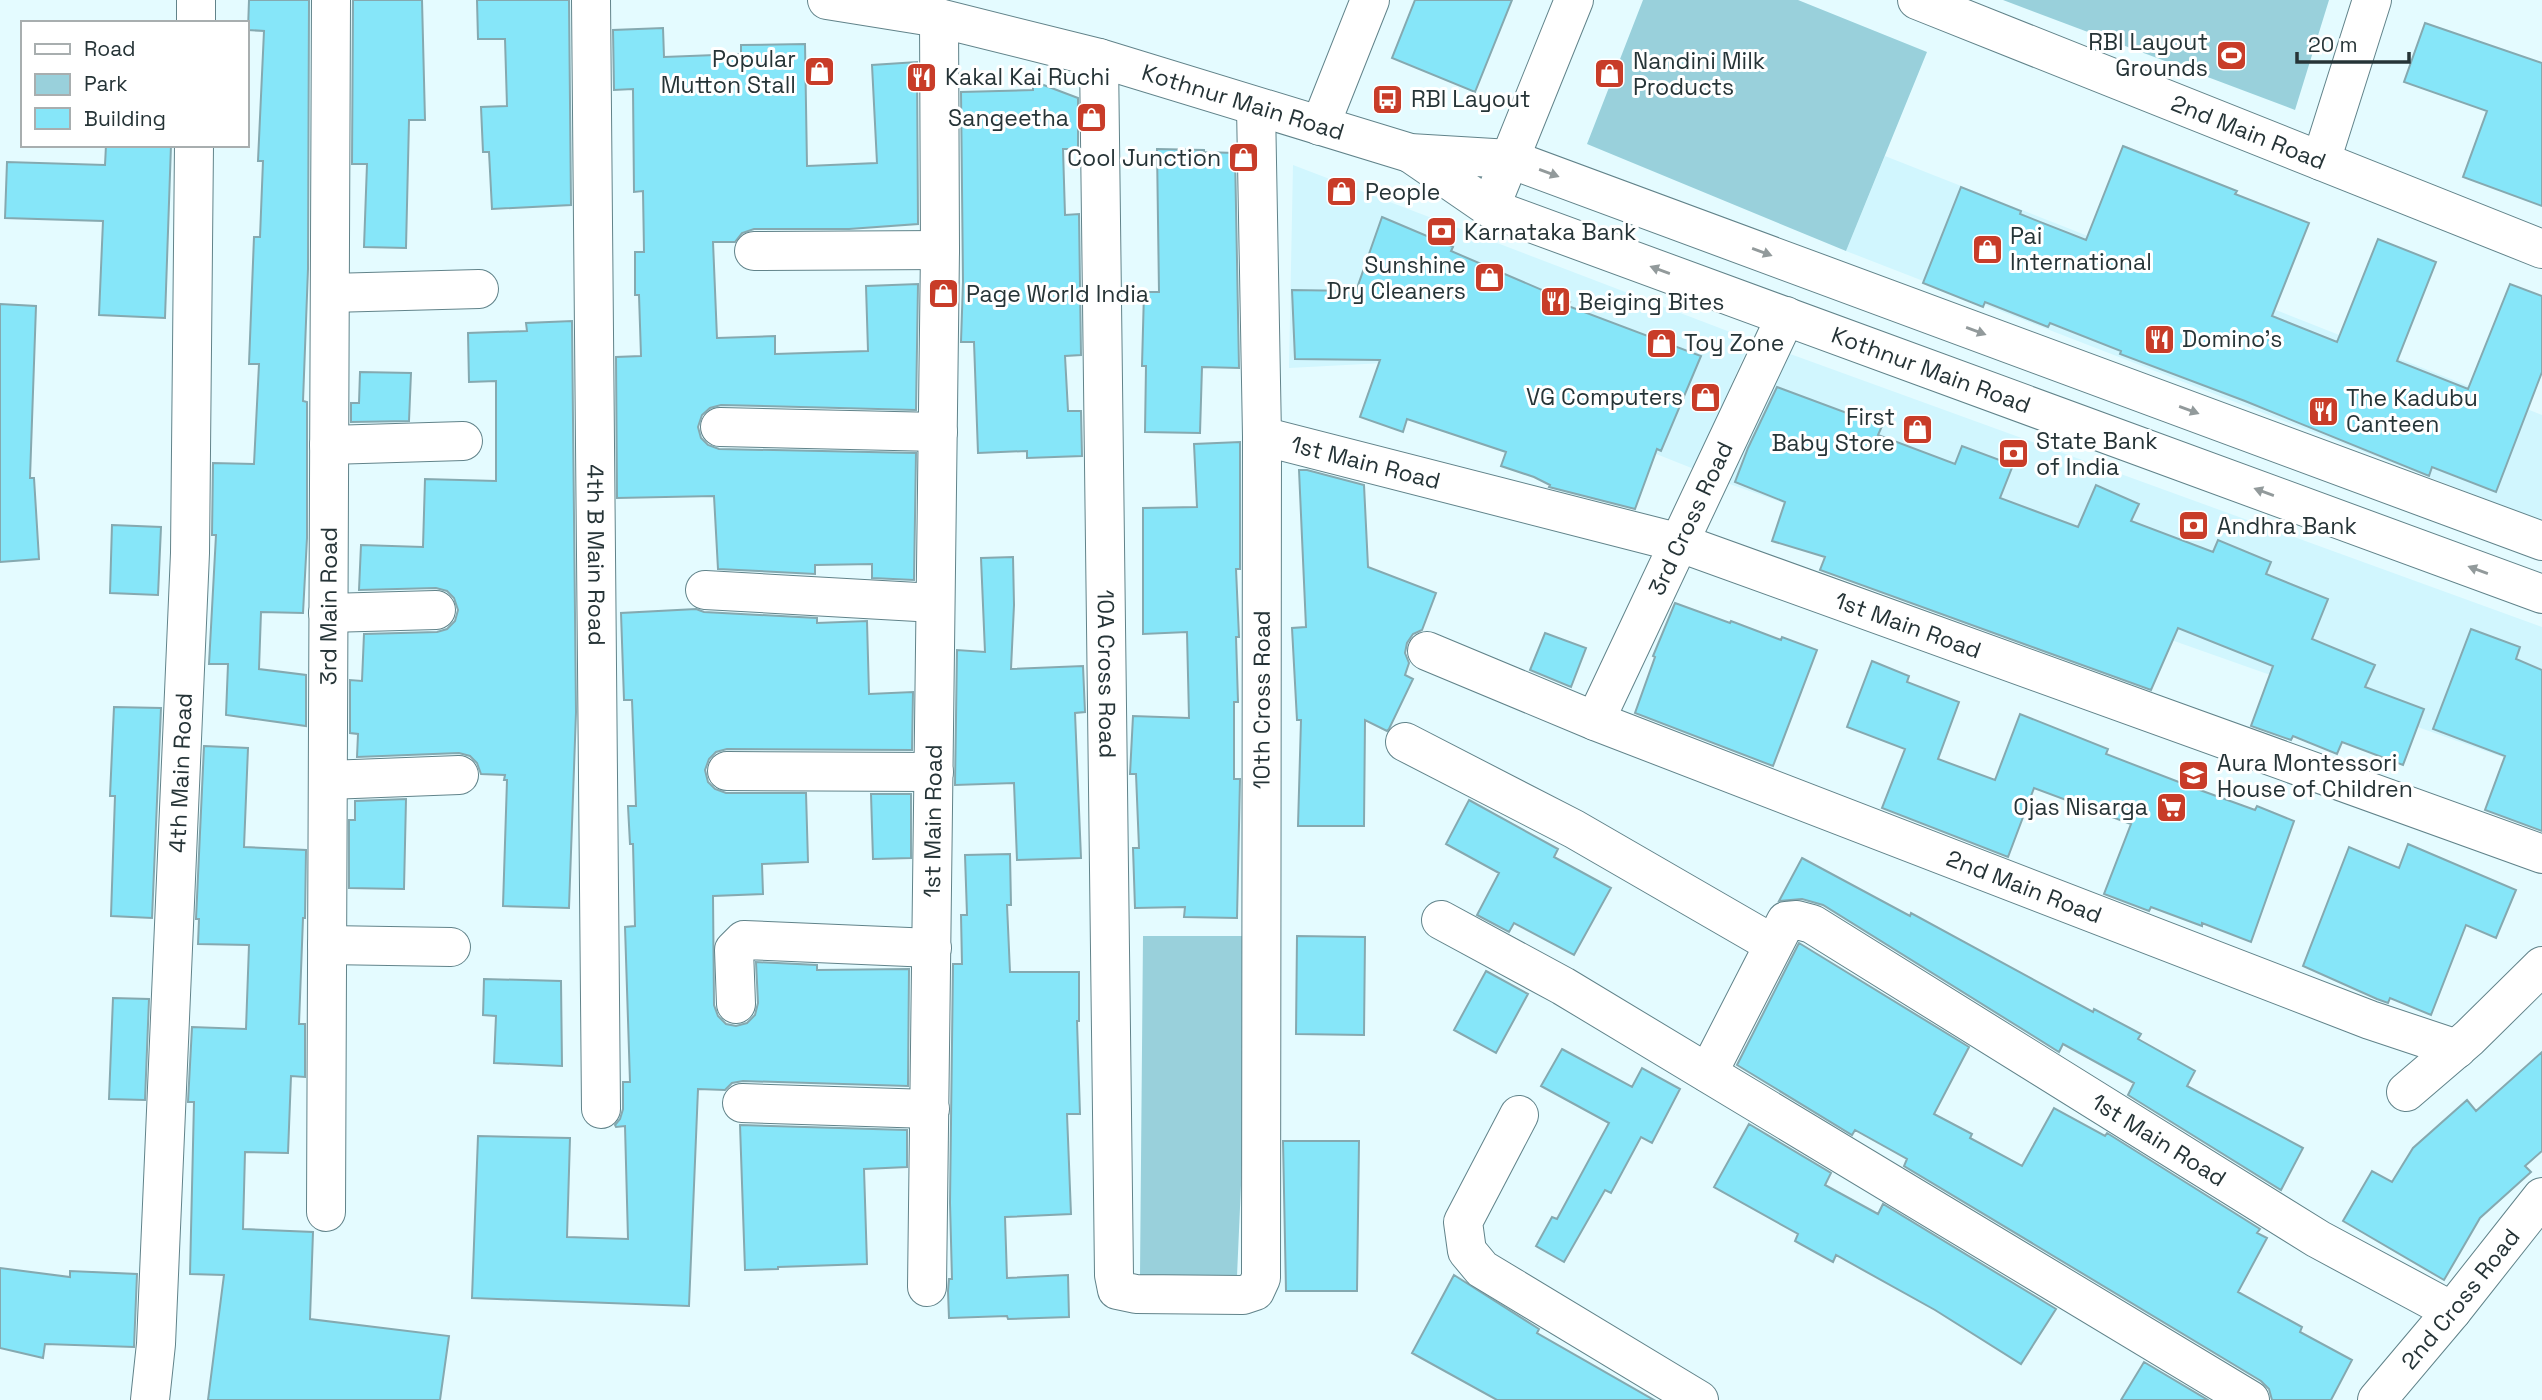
<svg xmlns="http://www.w3.org/2000/svg" width="2542" height="1400" viewBox="0 0 2542 1400" font-family="'Space Grotesk',sans-serif">
<style>
.built{fill:#d1f6fe}
.green{fill:#99d0db}
.building{fill:#86e6f9;stroke:#85a9b0;stroke-width:2}
.lines{fill:none;stroke-linecap:round;stroke-linejoin:round}
.street-casing{stroke:#61838a;stroke-width:40}
.secondary-casing{stroke:#61838a;stroke-width:40}
.street{stroke:#fff;stroke-width:38}
.secondary{stroke:#fff;stroke-width:38}
.oneway{fill:#929a9b}
.labels{text-anchor:middle;dominant-baseline:central;stroke-width:6;stroke-linejoin:round;paint-order:stroke}
.poi-label{font-size:23px;fill:#263437;stroke:#fff;text-anchor:start}
.street-label{font-size:23px;fill:#263437;stroke:#fff}
</style>
<rect width="100%" height="100%" fill="#e4fbff"/>
<!-- built -->
<path class="built" d="M 1885,156 L 2542,415 L 2542,521 L 1846,251 Z
M 1293,165 L 1751,340 L 1694,469 L 1422,361 L 1289,368 Z
M 1782,351 L 2542,627 L 2542,771 L 1727,483 Z"/>
<!-- green -->
<path class="green" d="M 1643,0 L 1798,0 L 1927,52 L 1846,251 L 1587,144 Z
M 2003,0 L 2329,0 L 2295,110 Z
M 1143,936 L 1252,936 L 1237,1276 L 1140,1276 Z"/>
<!-- building -->
<path class="building" d="M 249,0 L 309,0 L 308,269 L 303,401 L 307,402 L 307,538 L 303,613 L 261,612 L 259,669 L 306,675 L 306,726 L 226,715 L 228,664 L 209,664 L 216,535 L 212,535 L 213,463 L 254,464 L 259,364 L 249,364 L 254,237 L 260,237 L 263,161 L 258,161 L 264,31 L 248,30 Z
M 353,0 L 422,0 L 425,120 L 409,120 L 406,248 L 364,247 L 367,164 L 352,164 Z
M 477,0 L 569,0 L 571,205 L 492,209 L 489,152 L 483,152 L 481,107 L 507,106 L 505,39 L 478,39 Z
M 1415,0 L 1512,0 L 1475,92 L 1392,58 Z
M 2425,23 L 2542,63 L 2542,206 L 2463,177 L 2487,111 L 2404,82 Z
M 663,28 L 664,57 L 741,54 L 741,45 L 805,44 L 807,166 L 877,163 L 872,65 L 917,62 L 918,224 L 849,229 L 754,229 L 742,233 L 735,242 L 713,242 L 717,338 L 775,336 L 775,354 L 868,351 L 866,286 L 918,284 L 916,410 L 721,405 L 710,408 L 702,415 L 698,427 L 701,438 L 708,445 L 719,449 L 916,453 L 914,580 L 872,578 L 872,564 L 815,565 L 815,574 L 718,569 L 714,496 L 617,498 L 616,357 L 641,356 L 639,295 L 635,295 L 635,252 L 644,252 L 643,191 L 634,192 L 633,89 L 614,90 L 613,30 Z
M 1033,81 L 1078,98 L 1078,149 L 1063,149 L 1065,215 L 1079,214 L 1081,355 L 1065,356 L 1068,411 L 1081,411 L 1082,456 L 1027,458 L 1027,451 L 978,453 L 974,342 L 961,342 L 963,282 L 961,92 L 1033,90 Z
M 106,145 L 171,145 L 165,318 L 99,315 L 103,221 L 5,218 L 7,162 L 105,165 Z
M 2123,146 L 2237,191 L 2235,194 L 2309,223 L 2272,316 L 2337,342 L 2378,239 L 2436,262 L 2397,361 L 2468,389 L 2510,284 L 2542,296 L 2542,372 L 2496,492 L 2432,467 L 2429,476 L 2245,401 L 2120,354 L 2121,351 L 2050,323 L 2048,327 L 1985,302 L 1983,307 L 1923,283 L 1961,187 L 2021,211 L 2020,214 L 2086,240 Z
M 1157,149 L 1204,150 L 1204,152 L 1235,153 L 1239,368 L 1202,367 L 1200,433 L 1145,432 L 1146,366 L 1142,366 L 1144,292 L 1159,292 Z
M 1382,217 L 1453,247 L 1451,251 L 1570,302 L 1568,306 L 1701,356 L 1661,451 L 1657,449 L 1635,509 L 1549,487 L 1550,485 L 1534,477 L 1501,466 L 1506,452 L 1407,419 L 1403,432 L 1360,417 L 1380,360 L 1295,359 L 1292,290 L 1356,291 Z
M 0,304 L 36,306 L 30,478 L 34,478 L 39,559 L 0,562 Z
M 572,321 L 576,712 L 569,908 L 503,906 L 507,780 L 504,780 L 505,775 L 481,774 L 477,763 L 470,756 L 459,753 L 357,757 L 358,734 L 350,733 L 350,680 L 362,681 L 364,634 L 437,632 L 447,629 L 455,621 L 458,610 L 454,598 L 447,591 L 436,588 L 359,590 L 361,545 L 423,547 L 425,479 L 496,481 L 496,381 L 469,382 L 468,333 L 527,331 L 526,323 Z
M 360,372 L 411,373 L 409,421 L 351,422 L 351,403 L 359,403 Z
M 1777,387 L 1882,426 L 1878,435 L 1955,464 L 1962,446 L 2013,465 L 2000,498 L 2078,527 L 2096,485 L 2139,504 L 2131,521 L 2213,552 L 2218,540 L 2271,562 L 2266,574 L 2328,599 L 2312,639 L 2375,665 L 2365,687 L 2424,709 L 2403,765 L 2342,742 L 2337,754 L 2293,736 L 2291,740 L 2251,726 L 2273,666 L 2178,628 L 2151,690 L 1820,570 L 1825,557 L 1772,541 L 1785,502 L 1735,482 L 1748,448 Z
M 1240,442 L 1240,569 L 1236,569 L 1239,637 L 1236,637 L 1238,702 L 1234,702 L 1234,779 L 1240,779 L 1237,918 L 1184,917 L 1185,907 L 1135,908 L 1133,848 L 1139,848 L 1136,774 L 1130,774 L 1133,716 L 1189,718 L 1187,632 L 1143,634 L 1143,508 L 1197,507 L 1194,444 Z
M 1299,470 L 1307,470 L 1364,485 L 1368,567 L 1436,593 L 1422,630 L 1413,634 L 1407,643 L 1405,653 L 1409,663 L 1405,675 L 1413,679 L 1389,729 L 1387,731 L 1365,720 L 1364,826 L 1298,826 L 1301,720 L 1297,720 L 1292,628 L 1306,627 Z
M 112,525 L 161,527 L 158,595 L 110,593 Z
M 1013,557 L 1014,605 L 1011,669 L 1083,666 L 1085,712 L 1075,713 L 1081,858 L 1017,860 L 1014,783 L 955,785 L 957,650 L 985,652 L 981,558 Z
M 1675,603 L 1730,623 L 1731,621 L 1781,640 L 1782,637 L 1817,650 L 1773,766 L 1635,713 L 1655,657 L 1653,656 Z
M 696,609 L 704,612 L 817,618 L 817,623 L 867,621 L 869,694 L 913,692 L 912,750 L 727,749 L 716,752 L 709,759 L 705,770 L 708,782 L 715,789 L 726,793 L 806,793 L 808,862 L 762,864 L 763,894 L 713,896 L 714,1005 L 718,1016 L 726,1024 L 736,1026 L 747,1023 L 755,1015 L 758,1003 L 756,962 L 817,965 L 817,970 L 909,969 L 908,1086 L 743,1081 L 732,1083 L 725,1090 L 698,1089 L 689,1306 L 472,1298 L 478,1136 L 570,1138 L 567,1237 L 628,1239 L 625,1126 L 616,1127 L 615,1125 L 620,1119 L 623,1109 L 623,1082 L 630,1082 L 625,927 L 635,926 L 633,844 L 630,844 L 628,806 L 636,806 L 632,700 L 624,700 L 621,613 Z
M 2471,629 L 2520,647 L 2516,659 L 2542,670 L 2542,831 L 2485,810 L 2505,756 L 2433,729 Z
M 1545,633 L 1586,648 L 1571,687 L 1530,670 Z
M 1872,661 L 1909,676 L 1907,682 L 1959,702 L 1938,759 L 1995,780 L 2020,714 L 2108,749 L 2106,754 L 2197,789 L 2255,810 L 2257,806 L 2294,821 L 2251,942 L 2202,923 L 2202,926 L 2151,907 L 2149,911 L 2104,894 L 2131,824 L 2034,788 L 2008,857 L 1882,808 L 1905,749 L 1847,727 Z
M 114,707 L 161,708 L 152,918 L 111,916 L 115,796 L 110,796 Z
M 204,746 L 248,748 L 244,847 L 306,850 L 305,918 L 303,918 L 299,1024 L 305,1024 L 305,1077 L 291,1076 L 288,1153 L 245,1152 L 243,1229 L 313,1232 L 310,1319 L 449,1336 L 440,1400 L 208,1400 L 224,1275 L 190,1274 L 194,1102 L 188,1102 L 192,1027 L 246,1029 L 249,945 L 198,944 L 199,919 L 196,919 Z
M 871,794 L 911,794 L 911,858 L 873,859 Z
M 406,799 L 404,889 L 349,888 L 349,820 L 355,820 L 355,801 Z
M 1469,800 L 1558,849 L 1554,857 L 1611,888 L 1574,955 L 1514,923 L 1509,932 L 1477,915 L 1499,873 L 1446,844 Z
M 2408,844 L 2516,890 L 2496,938 L 2466,925 L 2431,1015 L 2390,998 L 2388,1003 L 2377,999 L 2303,966 L 2349,847 L 2399,868 Z
M 1010,854 L 1011,905 L 1007,905 L 1010,972 L 1079,972 L 1079,1021 L 1077,1021 L 1080,1114 L 1067,1114 L 1071,1214 L 1005,1217 L 1007,1278 L 1068,1275 L 1069,1317 L 1008,1319 L 1007,1316 L 949,1318 L 948,1291 L 949,1279 L 952,1279 L 950,1203 L 953,964 L 962,964 L 961,915 L 967,915 L 965,855 Z
M 1802,858 L 1910,916 L 1911,913 L 2093,1012 L 2094,1009 L 2141,1034 L 2138,1039 L 2195,1071 L 2187,1086 L 2303,1148 L 2281,1190 L 2128,1095 L 2134,1083 L 2063,1044 L 2059,1052 L 1823,905 L 1802,899 L 1779,901 Z
M 1297,936 L 1365,937 L 1364,1035 L 1296,1034 Z
M 1799,943 L 1969,1047 L 1934,1114 L 1972,1134 L 1970,1138 L 2022,1166 L 2054,1108 L 2105,1136 L 2107,1133 L 2260,1229 L 2257,1233 L 2267,1238 L 2238,1292 L 2302,1327 L 2300,1332 L 2352,1360 L 2331,1400 L 2272,1400 L 2269,1389 L 2261,1381 L 1904,1166 L 1907,1159 L 1855,1130 L 1852,1135 L 1737,1065 Z
M 1486,971 L 1528,994 L 1496,1053 L 1454,1030 Z
M 484,979 L 561,981 L 562,1066 L 494,1063 L 496,1016 L 483,1015 Z
M 113,998 L 149,999 L 145,1100 L 109,1099 Z
M 1562,1049 L 1632,1087 L 1642,1068 L 1680,1089 L 1652,1143 L 1641,1137 L 1611,1193 L 1605,1190 L 1564,1262 L 1536,1246 L 1552,1217 L 1557,1219 L 1609,1123 L 1541,1086 Z
M 2542,1052 L 2542,1151 L 2525,1166 L 2531,1172 L 2480,1218 L 2444,1280 L 2343,1221 L 2372,1171 L 2392,1182 L 2413,1148 L 2467,1100 L 2476,1111 Z
M 1749,1124 L 1831,1173 L 1825,1185 L 1878,1214 L 1883,1204 L 2056,1309 L 2021,1364 L 1935,1310 L 1836,1255 L 1833,1262 L 1795,1241 L 1798,1234 L 1714,1187 Z
M 740,1125 L 907,1130 L 907,1167 L 864,1169 L 867,1264 L 778,1267 L 778,1269 L 745,1270 Z
M 1283,1141 L 1359,1141 L 1357,1291 L 1286,1291 Z
M 0,1268 L 70,1277 L 70,1271 L 137,1274 L 134,1347 L 45,1344 L 43,1358 L 0,1348 Z
M 1454,1275 L 1539,1329 L 1537,1333 L 1654,1400 L 1497,1400 L 1412,1353 Z
M 2144,1362 L 2208,1400 L 2121,1400 Z"/>
<g class="lines">
<defs>
<g id="street">
<path id="s1" d="M 591,0 L 601,1109"/>
<path id="s2" d="M 1917,0 L 2542,249"/>
<path d="M 196,23 L 196,0"/>
<path id="s3" d="M 1099,58 L 1114,1275 L 1117,1290 L 1136,1294 L 1243,1295 L 1255,1291 L 1261,1278 L 1262,436 L 1256,107"/>
<path d="M 1320,126 L 1370,0"/>
<path d="M 2321,161 L 2372,0"/>
<path d="M 1490,208 L 1574,0"/>
<path d="M 754,251 L 940,250"/>
<path d="M 330,293 L 479,289"/>
<path d="M 720,427 L 938,432"/>
<path id="s4" d="M 1262,436 L 1680,543 L 2542,854"/>
<path d="M 329,445 L 463,441"/>
<path d="M 705,590 L 935,603"/>
<path d="M 328,613 L 436,610"/>
<path id="s5" d="M 1427,651 L 1595,721 L 2370,1020 L 2457,1049"/>
<path id="s6" d="M 1595,721 L 1786,316"/>
<path d="M 1405,742 L 1574,829 L 1773,944"/>
<path d="M 727,771 L 934,772"/>
<path d="M 328,780 L 459,775"/>
<path d="M 1441,920 L 1563,986 L 2250,1400"/>
<path d="M 327,945 L 451,947"/>
<path d="M 736,1004 L 734,950 L 744,940 L 932,948"/>
<path id="s7" d="M 1708,1073 L 1786,921 L 1797,920 L 1812,924 L 2318,1239 L 2452,1311"/>
<path d="M 2406,1092 L 2469,1038 L 2542,966"/>
<path d="M 742,1103 L 930,1109"/>
<path d="M 1519,1115 L 1463,1222 L 1467,1251 L 1482,1269 L 1699,1400"/>
<path id="s8" d="M 326,1212 L 331,0"/>
<path id="s9" d="M 927,1287 L 940,250 L 939,18"/>
<path id="s10" d="M 150,1400 L 156,1344 L 190,553 L 194,145"/>
</g>
<g id="secondary">
<path id="s11" d="M 827,0 L 939,18 L 1099,58 L 1410,153 L 1510,159 L 2542,541"/>
<path id="s12" d="M 1410,153 L 1490,208 L 2542,594"/>
<path id="s13" d="M 2377,1400 L 2452,1311 L 2542,1197"/>
</g>
</defs>
<!-- street casing -->
<use href="#street" class="street-casing"/>
<!-- secondary casing -->
<use href="#secondary" class="secondary-casing"/>
<!-- street -->
<use href="#street" class="street"/>
<!-- secondary -->
<use href="#secondary" class="secondary"/>
</g>
<!-- one-way arrows -->
<defs><path id="oneway-solid" d="M-6-.8H1V-3.2L6.5 0L1 3.2V.8H-6Z" transform="scale(1.75)"/></defs>
<g class="oneway">
<use href="#oneway-solid" transform="translate(1549 173) rotate(20)"/>
<use href="#oneway-solid" transform="translate(1762 252) rotate(20)"/>
<use href="#oneway-solid" transform="translate(1660 270) rotate(-160)"/>
<use href="#oneway-solid" transform="translate(1976 331) rotate(20)"/>
<use href="#oneway-solid" transform="translate(2189 410) rotate(20)"/>
<use href="#oneway-solid" transform="translate(2264 492) rotate(-160)"/>
<use href="#oneway-solid" transform="translate(2478 570) rotate(-160)"/>
</g>
<!-- icons -->
<defs>
<symbol id="stadium-square" viewBox="-11 -11 22 22"><rect x="-9" y="-9" width="18" height="18" rx="4" fill="#c83c28" stroke="#fff"/><path d="M0-5a6.5 5 0 1 0 0 10a6.5 5 0 1 0 0-10ZM-3.5-1.8h7v3.6h-7Z" fill="#fff"/></symbol>
<symbol id="shop-square" viewBox="-11 -11 22 22"><rect x="-9" y="-9" width="18" height="18" rx="4" fill="#c83c28" stroke="#fff"/><path d="M-5-2.5h2.3a2.7 3.5 0 0 1 5.4 0H5L5.5 6h-11ZM-1.5-2.5h3a1.5 2.3 0 0 0-3 0Z" fill="#fff"/></symbol>
<symbol id="restaurant-square" viewBox="-11 -11 22 22"><rect x="-9" y="-9" width="18" height="18" rx="4" fill="#c83c28" stroke="#fff"/><path d="M-5-6h1v4h1v-4h1v4h1v-4h1v5L-1.5 .5V6h-2V.5L-5-1ZM5-6V6H3V1.5H1.5Q1.5-4 5-6Z" fill="#fff"/></symbol>
<symbol id="bus-square" viewBox="-11 -11 22 22"><rect x="-9" y="-9" width="18" height="18" rx="4" fill="#c83c28" stroke="#fff"/><path d="M-5-6H5V4H4V6H2V4H-2V6H-4V4H-5ZM-3.5-4V0h7V-4ZM-3.5 1.2v1.5H-2V1.2ZM2 1.2v1.5H3.5V1.2Z" fill="#fff"/></symbol>
<symbol id="bank-square" viewBox="-11 -11 22 22"><rect x="-9" y="-9" width="18" height="18" rx="4" fill="#c83c28" stroke="#fff"/><path d="M-6-4H6V4H-6ZM0-2.3a2.3 2.3 0 1 0 0 4.6a2.3 2.3 0 1 0 0-4.6Z" fill="#fff"/></symbol>
<symbol id="school-square" viewBox="-11 -11 22 22"><rect x="-9" y="-9" width="18" height="18" rx="4" fill="#c83c28" stroke="#fff"/><path d="M0-5L7-2L0 1L-7-2ZM-4 1L0 2.5L4 1V4Q0 6-4 4Z" fill="#fff"/></symbol>
<symbol id="supermarket-square" viewBox="-11 -11 22 22"><rect x="-9" y="-9" width="18" height="18" rx="4" fill="#c83c28" stroke="#fff"/><path d="M-6-5.5h2.5l.6 2H6L4.5 2H-2.5L-4.4-4H-6ZM-1.5 3.2a1.3 1.3 0 1 0 .1 0ZM3 3.2a1.3 1.3 0 1 0 .1 0Z" fill="#fff"/></symbol>
</defs>
<g fill-rule="evenodd">
<use href="#stadium-square" x="2214" y="38" width="35" height="35"/>
<use href="#shop-square" x="802" y="54" width="35" height="35"/>
<use href="#shop-square" x="1592" y="56" width="35" height="35"/>
<use href="#restaurant-square" x="904" y="60" width="35" height="35"/>
<use href="#bus-square" x="1370" y="82" width="35" height="35"/>
<use href="#shop-square" x="1074" y="100" width="35" height="35"/>
<use href="#shop-square" x="1226" y="140" width="35" height="35"/>
<use href="#shop-square" x="1324" y="174" width="35" height="35"/>
<use href="#bank-square" x="1424" y="214" width="35" height="35"/>
<use href="#shop-square" x="1970" y="232" width="35" height="35"/>
<use href="#shop-square" x="1472" y="260" width="35" height="35"/>
<use href="#shop-square" x="926" y="276" width="35" height="35"/>
<use href="#restaurant-square" x="1538" y="284" width="35" height="35"/>
<use href="#restaurant-square" x="2142" y="322" width="35" height="35"/>
<use href="#shop-square" x="1644" y="326" width="35" height="35"/>
<use href="#shop-square" x="1688" y="380" width="35" height="35"/>
<use href="#restaurant-square" x="2306" y="394" width="35" height="35"/>
<use href="#shop-square" x="1900" y="412" width="35" height="35"/>
<use href="#bank-square" x="1996" y="436" width="35" height="35"/>
<use href="#bank-square" x="2176" y="508" width="35" height="35"/>
<use href="#school-square" x="2176" y="758" width="35" height="35"/>
<use href="#supermarket-square" x="2154" y="790" width="35" height="35"/>
</g>
<g class="labels">
<!-- poi labels -->
<g class="poi-label">
<text x="2208" y="42" text-anchor="end">RBI Layout<tspan x="2208" dy="26">Grounds</tspan></text>
<text x="796" y="59" text-anchor="end">Popular<tspan x="796" dy="26">Mutton Stall</tspan></text>
<text x="1633" y="61">Nandini Milk<tspan x="1633" dy="26">Products</tspan></text>
<text x="945" y="77">Kakal Kai Ruchi</text>
<text x="1411" y="99">RBI Layout</text>
<text x="1069" y="118" text-anchor="end">Sangeetha</text>
<text x="1221" y="158" text-anchor="end">Cool Junction</text>
<text x="1365" y="192">People</text>
<text x="1464" y="232">Karnataka Bank</text>
<text x="2010" y="236">Pai<tspan x="2010" dy="26">International</tspan></text>
<text x="1466" y="265" text-anchor="end">Sunshine<tspan x="1466" dy="26">Dry Cleaners</tspan></text>
<text x="966" y="294">Page World India</text>
<text x="1578" y="302">Beiging Bites</text>
<text x="2182" y="339">Domino's</text>
<text x="1684" y="343">Toy Zone</text>
<text x="1683" y="397" text-anchor="end">VG Computers</text>
<text x="2346" y="398">The Kadubu<tspan x="2346" dy="26">Canteen</tspan></text>
<text x="1895" y="417" text-anchor="end">First<tspan x="1895" dy="26">Baby Store</tspan></text>
<text x="2036" y="441">State Bank<tspan x="2036" dy="26">of India</tspan></text>
<text x="2217" y="526">Andhra Bank</text>
<text x="2217" y="763">Aura Montessori<tspan x="2217" dy="26">House of Children</tspan></text>
<text x="2148" y="807" text-anchor="end">Ojas Nisarga</text>
</g>
<!-- street labels -->
<g class="street-label">
<text stroke="none"><textPath href="#s11" startOffset="429">Kothnur Main Road</textPath></text>
<text stroke="none"><textPath href="#s2" startOffset="357">2nd Main Road</textPath></text>
<text stroke="none"><textPath href="#s12" startOffset="567">Kothnur Main Road</textPath></text>
<text stroke="none"><textPath href="#s4" startOffset="107">1st Main Road</textPath></text>
<text stroke="none"><textPath href="#s6" startOffset="224">3rd Cross Road</textPath></text>
<text stroke="none"><textPath href="#s1" startOffset="555">4th B Main Road</textPath></text>
<text stroke="none"><textPath href="#s8" startOffset="606">3rd Main Road</textPath></text>
<text stroke="none"><textPath href="#s4" startOffset="674">1st Main Road</textPath></text>
<text stroke="none"><textPath href="#s3" startOffset="616">10A Cross Road</textPath></text>
<text stroke="none"><textPath href="#s3" startOffset="1964">10th Cross Road</textPath></text>
<text stroke="none"><textPath href="#s10" startOffset="628">4th Main Road</textPath></text>
<text stroke="none"><textPath href="#s9" startOffset="466">1st Main Road</textPath></text>
<text stroke="none"><textPath href="#s5" startOffset="642">2nd Main Road</textPath></text>
<text stroke="none"><textPath href="#s7" startOffset="606">1st Main Road</textPath></text>
<text stroke="none"><textPath href="#s13" startOffset="131">2nd Cross Road</textPath></text>
</g>
</g>
<!-- legend -->
<rect x="21" y="21" width="228" height="126" fill="#ffffff" stroke="#a8aeaf" stroke-width="2"/>
<rect x="35" y="44" width="35" height="10" fill="#ffffff" stroke="#a8aeaf" stroke-width="2"/>
<text x="84" y="56" font-size="21" fill="#263437">Road</text>
<rect x="35" y="74" width="35" height="21" fill="#99d0db" stroke="#a8aeaf" stroke-width="2"/>
<text x="84" y="91" font-size="21" fill="#263437">Park</text>
<rect x="35" y="108" width="35" height="21" fill="#86e6f9" stroke="#a8aeaf" stroke-width="2"/>
<text x="84" y="126" font-size="21" fill="#263437">Building</text>
<!-- scale -->
<path d="M2297 52v10h112v-10" fill="none" stroke="#263437" stroke-width="3.5"/>
<text x="2308" y="52" font-size="21" fill="#263437" stroke="#ffffff" stroke-width="5" paint-order="stroke">20 m</text>
</svg>
